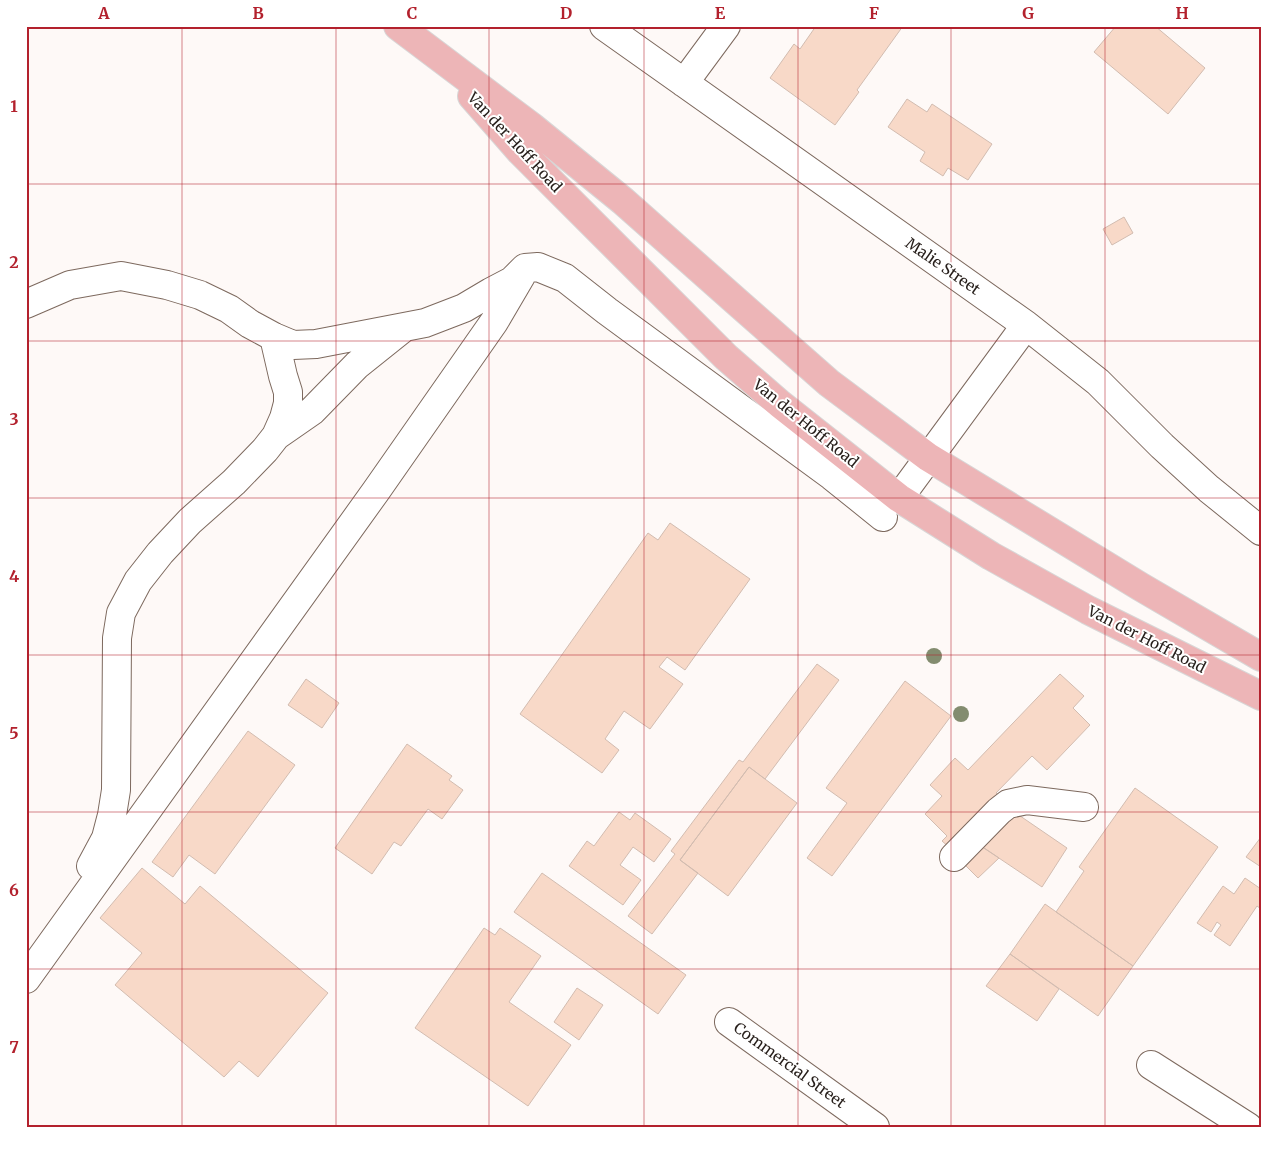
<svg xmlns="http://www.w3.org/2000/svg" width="1287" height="1153" viewBox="0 0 1287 1153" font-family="Merriweather,serif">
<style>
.building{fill:#f8d9c8;stroke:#d2bcb0}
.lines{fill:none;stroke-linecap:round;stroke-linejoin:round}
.minor-casing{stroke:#7d695e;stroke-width:30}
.major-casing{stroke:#d8d6d6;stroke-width:30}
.minor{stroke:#fff;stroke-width:28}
.major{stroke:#edb5b7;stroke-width:28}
.tree{fill:#838c6f}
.grid{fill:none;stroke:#b3212d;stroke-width:1;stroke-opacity:0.55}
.labels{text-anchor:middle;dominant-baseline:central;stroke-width:4;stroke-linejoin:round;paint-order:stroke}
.street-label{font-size:15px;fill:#261e1a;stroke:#fff}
.neatline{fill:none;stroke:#b3212d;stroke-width:2}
.grid-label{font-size:16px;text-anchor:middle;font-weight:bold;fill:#b3212d}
</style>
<rect width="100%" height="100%" fill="#fef9f7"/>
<!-- building -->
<path class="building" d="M 816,26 L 903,26 L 857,90 L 859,92 L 835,125 L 770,78 L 794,44 L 800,49 Z
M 1116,26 L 1155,26 L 1205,68 L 1168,114 L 1094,52 Z
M 907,99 L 927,112 L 932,104 L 992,144 L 968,180 L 948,168 L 943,176 L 920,161 L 925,152 L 888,127 Z
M 1124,217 L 1133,233 L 1112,245 L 1103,229 Z
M 670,523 L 750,579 L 685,670 L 667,657 L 659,667 L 683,684 L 650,729 L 624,711 L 605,739 L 619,750 L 602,773 L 520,714 L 648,533 L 658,540 Z
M 817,664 L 839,680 L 765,779 L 749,767 L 680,860 L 698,873 L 652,934 L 628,916 L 675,854 L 671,851 L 739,760 L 743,762 Z
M 1060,674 L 1084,696 L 1073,708 L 1090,725 L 1047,770 L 1032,756 L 996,793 L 1000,796 L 950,848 L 942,841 L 947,836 L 925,814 L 942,796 L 930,785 L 955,758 L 968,770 Z
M 306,679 L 339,703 L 322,728 L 288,705 Z
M 905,681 L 951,716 L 832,876 L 807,858 L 847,803 L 826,788 Z
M 248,731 L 295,765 L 215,874 L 189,855 L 173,877 L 152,862 Z
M 407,744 L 452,776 L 449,780 L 463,790 L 442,819 L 428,809 L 401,846 L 394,842 L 372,874 L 335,848 Z
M 749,767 L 797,803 L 728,896 L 680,860 Z
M 1135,788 L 1218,847 L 1133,966 L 1056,912 L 1084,871 L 1079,867 Z
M 1007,807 L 1067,848 L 1042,887 L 981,846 Z
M 619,812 L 630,820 L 635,813 L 671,839 L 654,862 L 633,847 L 620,865 L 641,880 L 623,905 L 569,866 L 587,841 L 594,846 Z
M 1261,837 L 1261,867 L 1246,857 Z
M 981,846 L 999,858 L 978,878 L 963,863 Z
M 142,868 L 185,904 L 200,886 L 328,993 L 258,1077 L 239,1061 L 224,1077 L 115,985 L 142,953 L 100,918 Z
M 542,873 L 686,975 L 658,1014 L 514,912 Z
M 1245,878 L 1261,889 L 1261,909 L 1257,906 L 1230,946 L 1214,935 L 1221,925 L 1217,922 L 1211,932 L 1197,923 L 1223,886 L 1234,894 Z
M 1045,904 L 1133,966 L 1098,1016 L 1010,954 Z
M 484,928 L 495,935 L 500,928 L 541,956 L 509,1002 L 571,1045 L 528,1106 L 415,1028 Z
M 1010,954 L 1059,989 L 1037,1021 L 986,986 Z
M 577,988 L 603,1005 L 579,1040 L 554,1022 Z"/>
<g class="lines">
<defs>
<path id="minor" d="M 604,26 L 1026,325 L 1098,382 L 1162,446 L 1209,489 L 1261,531
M 684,83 L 726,26
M 26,304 L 70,285 L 121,276 L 167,285 L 200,295 L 229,309 L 250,324 L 274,337 L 293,345 L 316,344 L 425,323 L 464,308 L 491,292 L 512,281 L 525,268 L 538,267 L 565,278 L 607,311 L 832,476 L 883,517
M 276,436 L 312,411 L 357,365 L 402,329
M 899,498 L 1026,325
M 954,857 L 999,811 L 1008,804 L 1027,800 L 1084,807
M 91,866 L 106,838 L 112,815 L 116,790 L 117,638 L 121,613 L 138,581 L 160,553 L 190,521 L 234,482 L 265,450 L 276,436 L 284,418 L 288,403 L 288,392 L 283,376 L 274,337
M 26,979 L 376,491 L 494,322 L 521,276
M 729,1022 L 875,1127
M 1151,1065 L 1248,1127"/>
<path id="major" d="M 398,26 L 532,127 L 623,201 L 737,302 L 829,383 L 928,457 L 1141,587 L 1261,657
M 472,96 L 521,152 L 726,357 L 780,404 L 899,498 L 991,556 L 1088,610 L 1261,696"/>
</defs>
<!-- minor casing -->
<use href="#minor" class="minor-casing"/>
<!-- major casing -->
<use href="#major" class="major-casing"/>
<!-- minor -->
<use href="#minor" class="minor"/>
<!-- major -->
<use href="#major" class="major"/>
</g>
<!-- trees -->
<g class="tree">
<circle cx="934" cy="656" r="8"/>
<circle cx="961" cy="714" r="8"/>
</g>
<!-- grid -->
<path class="grid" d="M 182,26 L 182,1127M 336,26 L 336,1127M 489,26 L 489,1127M 644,26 L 644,1127M 798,26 L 798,1127M 951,26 L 951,1127M 1105,26 L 1105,1127M 26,184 L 1261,184M 26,341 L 1261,341M 26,498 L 1261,498M 26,655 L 1261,655M 26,812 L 1261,812M 26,969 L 1261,969"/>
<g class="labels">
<!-- street labels -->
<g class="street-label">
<text transform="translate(515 142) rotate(47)">Van der Hoff Road</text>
<text transform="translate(943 266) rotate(35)">Malie Street</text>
<text transform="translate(806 423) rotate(39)">Van der Hoff Road</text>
<text transform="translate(1147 639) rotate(27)">Van der Hoff Road</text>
<text transform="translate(790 1065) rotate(36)">Commercial Street</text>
</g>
</g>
<!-- border -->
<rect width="1287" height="1153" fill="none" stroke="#ffffff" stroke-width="55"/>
<rect x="28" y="28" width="1232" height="1098" class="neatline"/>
<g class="grid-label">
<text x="104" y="19">A</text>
<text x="258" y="19">B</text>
<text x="412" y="19">C</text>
<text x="566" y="19">D</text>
<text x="720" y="19">E</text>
<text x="874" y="19">F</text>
<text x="1028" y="19">G</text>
<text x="1182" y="19">H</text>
<text x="14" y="112">1</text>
<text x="14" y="268">2</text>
<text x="14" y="425">3</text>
<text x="14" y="582">4</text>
<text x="14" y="739">5</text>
<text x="14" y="896">6</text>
<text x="14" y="1053">7</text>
</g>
</svg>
